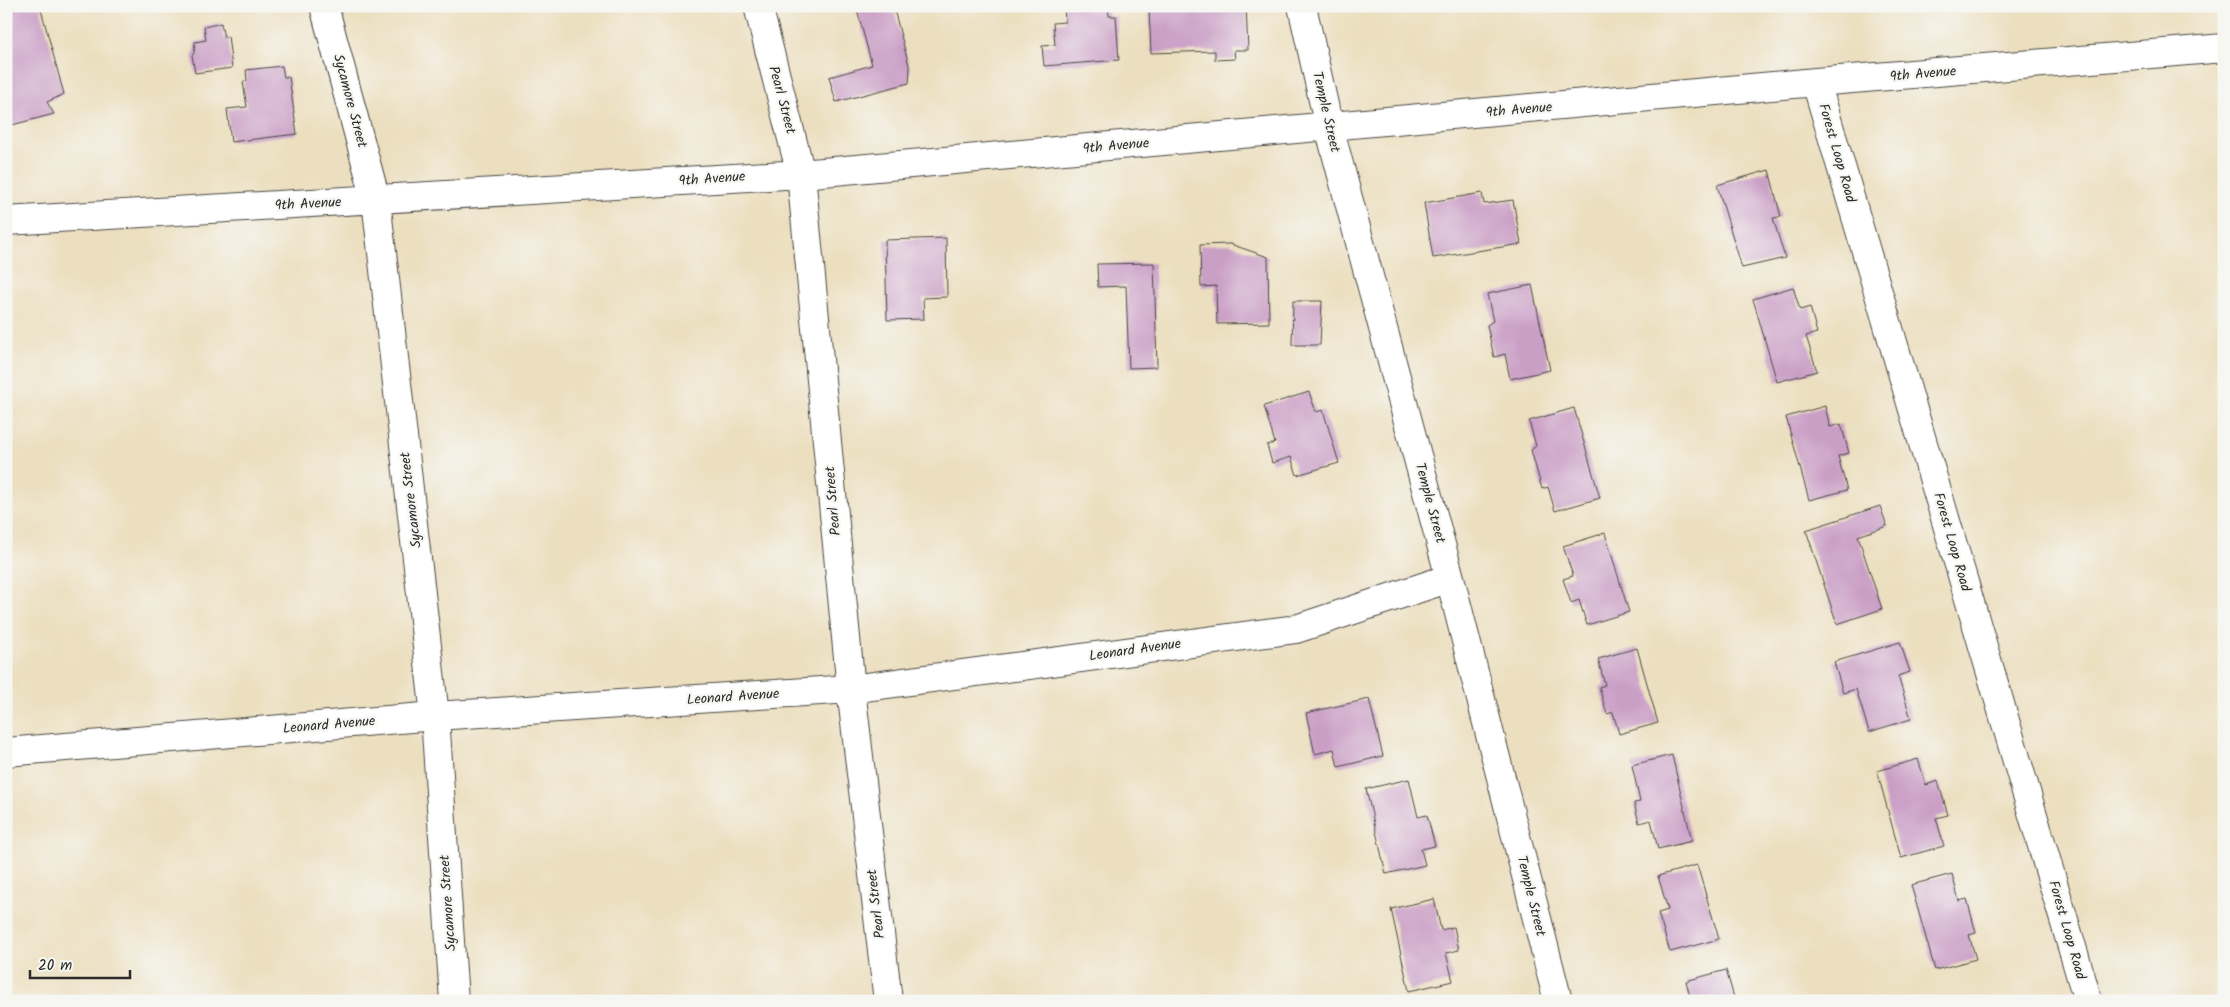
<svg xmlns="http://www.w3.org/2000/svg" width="2230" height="1007" viewBox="0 0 2230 1007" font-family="Kalam,sans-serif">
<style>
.building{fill:#ca9fc6}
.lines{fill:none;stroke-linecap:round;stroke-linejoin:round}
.minor-casing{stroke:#484641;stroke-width:30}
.minor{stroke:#fff;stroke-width:28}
.labels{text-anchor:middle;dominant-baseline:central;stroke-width:4.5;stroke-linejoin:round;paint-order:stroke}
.street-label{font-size:14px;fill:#2b2b2b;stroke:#f6f6f2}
</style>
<rect width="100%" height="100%" fill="#f6f6f2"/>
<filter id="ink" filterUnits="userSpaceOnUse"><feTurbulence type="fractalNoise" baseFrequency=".02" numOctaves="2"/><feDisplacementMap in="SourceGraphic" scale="10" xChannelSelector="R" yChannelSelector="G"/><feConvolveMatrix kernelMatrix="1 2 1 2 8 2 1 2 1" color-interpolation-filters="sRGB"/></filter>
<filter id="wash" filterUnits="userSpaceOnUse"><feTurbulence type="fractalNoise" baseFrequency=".0096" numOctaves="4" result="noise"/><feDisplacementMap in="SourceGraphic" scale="20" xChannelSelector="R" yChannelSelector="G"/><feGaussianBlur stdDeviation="1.12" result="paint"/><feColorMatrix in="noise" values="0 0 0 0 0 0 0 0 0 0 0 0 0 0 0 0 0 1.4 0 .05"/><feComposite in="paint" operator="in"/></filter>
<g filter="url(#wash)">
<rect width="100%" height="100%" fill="#ecdfbf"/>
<g id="blocks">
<!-- building -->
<path class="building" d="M 6,6 L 40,6 L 64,94 L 47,102 L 54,114 L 12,125 L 6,109 Z
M 856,6 L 893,6 L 910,69 L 909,83 L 836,102 L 829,77 L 872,65 Z
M 1064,6 L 1108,6 L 1109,16 L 1116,16 L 1119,60 L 1044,66 L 1042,46 L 1055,45 L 1053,23 L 1065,22 Z
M 1194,6 L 1246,6 L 1248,50 L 1234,50 L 1235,59 L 1215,60 L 1215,51 L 1151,53 L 1149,10 L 1194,8 Z
M 221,23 L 224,38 L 228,36 L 232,68 L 195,73 L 192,55 L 194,53 L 195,42 L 206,40 L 204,27 Z
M 282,66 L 284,77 L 289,77 L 297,134 L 231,142 L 227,109 L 247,107 L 243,82 L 247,81 L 246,70 Z
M 1769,170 L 1781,217 L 1773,218 L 1785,258 L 1742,268 L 1717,185 Z
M 1482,193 L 1484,204 L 1513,200 L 1521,244 L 1433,258 L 1424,203 Z
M 946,238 L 947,297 L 923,298 L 924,319 L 887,320 L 885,240 Z
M 1230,244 L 1268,257 L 1269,323 L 1217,324 L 1216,286 L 1201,287 L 1200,245 Z
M 1154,263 L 1157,367 L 1129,368 L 1126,286 L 1098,287 L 1097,264 Z
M 1532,285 L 1550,370 L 1510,379 L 1505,354 L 1494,357 L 1487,325 L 1493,321 L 1487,294 Z
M 1793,287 L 1800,310 L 1810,307 L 1817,333 L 1806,336 L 1817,371 L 1777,382 L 1753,299 Z
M 1293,301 L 1322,301 L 1320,345 L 1292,345 Z
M 1309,392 L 1316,412 L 1323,410 L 1339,463 L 1297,475 L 1291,457 L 1272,463 L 1267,445 L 1275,443 L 1264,406 Z
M 1825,406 L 1830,427 L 1841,424 L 1849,453 L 1838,456 L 1847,490 L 1809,500 L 1786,417 Z
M 1574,408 L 1600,498 L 1555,511 L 1548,487 L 1542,489 L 1531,450 L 1536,446 L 1529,421 Z
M 1880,506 L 1887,526 L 1858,536 L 1882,609 L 1837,624 L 1806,530 Z
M 1605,533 L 1629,612 L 1587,625 L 1579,600 L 1571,603 L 1563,579 L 1573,576 L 1563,546 Z
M 1900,642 L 1910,672 L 1898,676 L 1911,719 L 1869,732 L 1856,689 L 1843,693 L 1834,662 Z
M 1637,648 L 1658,723 L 1619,734 L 1613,712 L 1607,714 L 1599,687 L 1605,685 L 1598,659 Z
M 1369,699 L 1383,756 L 1338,767 L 1334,749 L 1315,754 L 1306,713 Z
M 1672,755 L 1692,841 L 1658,849 L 1651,820 L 1639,823 L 1634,803 L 1640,802 L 1632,765 Z
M 1918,759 L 1926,785 L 1938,781 L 1948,815 L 1936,818 L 1944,846 L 1901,858 L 1877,771 Z
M 1409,779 L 1418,817 L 1427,815 L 1435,846 L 1421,849 L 1425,865 L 1386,874 L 1366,789 Z
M 1697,865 L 1719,939 L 1670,952 L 1658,913 L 1668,910 L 1658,876 Z
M 1952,874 L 1959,901 L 1967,899 L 1976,933 L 1969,935 L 1976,959 L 1935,970 L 1911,885 Z
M 1434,899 L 1441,930 L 1454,927 L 1459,950 L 1446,953 L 1453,981 L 1409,991 L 1391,909 Z
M 1726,970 L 1735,1001 L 1691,1001 L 1686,981 Z"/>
</g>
</g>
<g filter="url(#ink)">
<use href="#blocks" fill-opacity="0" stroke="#484641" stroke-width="1"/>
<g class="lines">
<defs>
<path id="minor" d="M 324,6 L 376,200 L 435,716 L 454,1001
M 758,6 L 801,174 L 851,689 L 888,1001
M 1302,6 L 1329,127 L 1450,578 L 1558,1001
M 1816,82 L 2088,1001
M 6,221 L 801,174 L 1816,82 L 2224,48
M 6,752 L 435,716 L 851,689 L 1296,629 L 1450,578"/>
</defs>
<!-- minor casing -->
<use href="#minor" class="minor-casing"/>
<!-- minor -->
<use href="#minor" class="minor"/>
</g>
</g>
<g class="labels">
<!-- street labels -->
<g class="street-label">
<text transform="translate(1923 74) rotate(-5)">9th Avenue</text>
<text transform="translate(782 100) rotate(75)">Pearl Street</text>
<text transform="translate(350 101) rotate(75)">Sycamore Street</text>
<text transform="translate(1519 110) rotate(-5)">9th Avenue</text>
<text transform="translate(1326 112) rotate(77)">Temple Street</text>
<text transform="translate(1116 146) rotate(-5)">9th Avenue</text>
<text transform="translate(1837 153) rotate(74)">Forest Loop Road</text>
<text transform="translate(712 179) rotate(-4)">9th Avenue</text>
<text transform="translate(308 204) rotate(-3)">9th Avenue</text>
<text transform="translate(411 500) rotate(-97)">Sycamore Street</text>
<text transform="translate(833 501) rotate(-95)">Pearl Street</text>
<text transform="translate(1430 503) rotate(75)">Temple Street</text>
<text transform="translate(1952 542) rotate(74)">Forest Loop Road</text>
<text transform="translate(1135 650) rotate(-8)">Leonard Avenue</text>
<text transform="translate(733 697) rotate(-4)">Leonard Avenue</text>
<text transform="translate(329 725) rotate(-5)">Leonard Avenue</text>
<text transform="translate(1531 896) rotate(76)">Temple Street</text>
<text transform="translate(448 903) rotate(-94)">Sycamore Street</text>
<text transform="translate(876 904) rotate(-97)">Pearl Street</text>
<text transform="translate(2067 930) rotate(74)">Forest Loop Road</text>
</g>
</g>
<!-- margin -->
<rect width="2230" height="1007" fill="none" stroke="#f6f6f2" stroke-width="25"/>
<!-- scale -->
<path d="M30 970v8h100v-8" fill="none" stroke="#2b2b2b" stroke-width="2.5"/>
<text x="38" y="970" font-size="15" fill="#2b2b2b" stroke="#f6f6f2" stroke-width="4" paint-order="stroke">20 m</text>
</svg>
